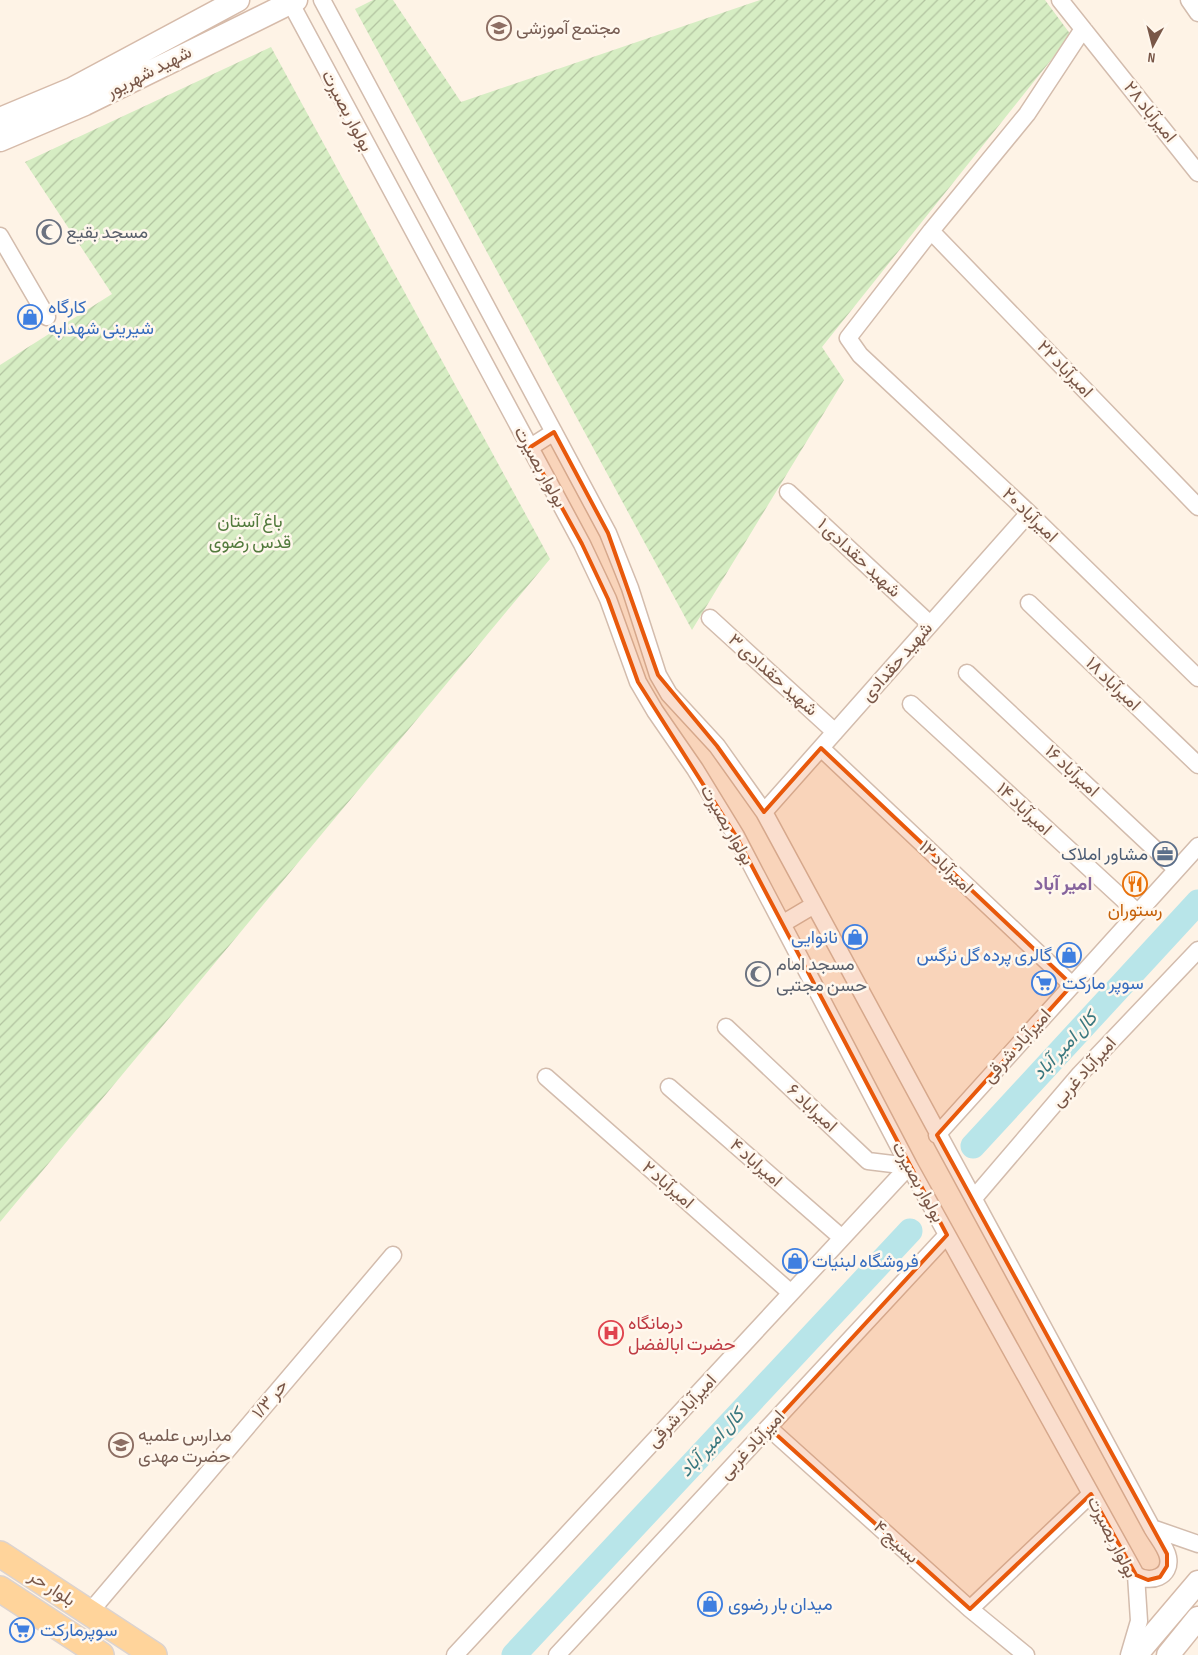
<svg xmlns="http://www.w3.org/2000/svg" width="1198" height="1655" viewBox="0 0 1198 1655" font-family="'Sofia Sans Condensed',Vazirmatn,sans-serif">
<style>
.garden{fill:url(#garden-furrows)}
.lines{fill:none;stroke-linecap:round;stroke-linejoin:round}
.river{stroke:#b8e5e9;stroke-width:25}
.street-casing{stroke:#d3bcad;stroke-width:19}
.secondary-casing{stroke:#d6bbaa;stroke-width:25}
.primary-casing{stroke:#dcd3cf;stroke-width:28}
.street{stroke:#fff;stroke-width:16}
.secondary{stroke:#fff;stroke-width:22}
.primary{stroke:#ffd49b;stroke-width:25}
.marked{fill:#e8590c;fill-opacity:0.2;stroke:#e8590c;stroke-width:4;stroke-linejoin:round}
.labels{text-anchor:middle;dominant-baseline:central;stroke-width:5;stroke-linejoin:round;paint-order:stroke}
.education-label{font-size:18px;fill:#785e54;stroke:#fff7ed;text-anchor:start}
.street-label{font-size:18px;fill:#795748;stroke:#fff7ed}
.worship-label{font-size:18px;fill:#5b616d;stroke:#fff7ed;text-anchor:start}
.shop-label{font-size:18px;fill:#366cbe;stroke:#fff7ed;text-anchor:start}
.park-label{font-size:18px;fill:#527a3c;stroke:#fff7ed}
.service-label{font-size:18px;fill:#4e5e75;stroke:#fff7ed;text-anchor:end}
.food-label{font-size:18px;fill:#c56008;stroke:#fff7ed}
.health-label{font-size:18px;fill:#be3a42;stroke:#fff7ed;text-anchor:start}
.neighbourhood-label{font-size:19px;font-weight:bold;fill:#86649d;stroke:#fff7ed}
.water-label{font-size:19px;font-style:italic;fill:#3a787f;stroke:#fff7ed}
</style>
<defs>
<pattern id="garden-furrows" width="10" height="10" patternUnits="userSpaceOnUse" patternTransform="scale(1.25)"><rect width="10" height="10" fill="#d6edc3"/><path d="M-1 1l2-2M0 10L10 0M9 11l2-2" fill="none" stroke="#b2c3a0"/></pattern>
</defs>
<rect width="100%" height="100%" fill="#fef3e6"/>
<!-- garden -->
<path class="garden" d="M 373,0 L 393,0 L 461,102 L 760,0 L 1045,0 L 1071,35 L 822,347 L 844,380 L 692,630 L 355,9 Z
M 271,47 L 550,559 L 0,1222 L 0,365 L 112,294 L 25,162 Z"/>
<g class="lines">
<!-- river -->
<path class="river" d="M 973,1146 L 1198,902
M 514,1655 L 910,1231"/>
<defs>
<path id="street" d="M 289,0 L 582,544 L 608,599 L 638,682 L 655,711 L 695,769 L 736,836 L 909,1166 L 1136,1575 L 1139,1621 L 1129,1655
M 322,0 L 608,533 L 630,588 L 658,675 L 669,694 L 717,746 L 764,812 L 1152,1528 L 1198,1544
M 1060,0 L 1198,173
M 1189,0 L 1198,13
M 1083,29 L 1027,114 L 931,231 L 848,338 L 860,355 L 1029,513 L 1198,678
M 931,231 L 1198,507
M 0,236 L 47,317
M 529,448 L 554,432
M 788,492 L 930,624
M 1029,603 L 1198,765
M 710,618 L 835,732
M 967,673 L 1176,869
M 911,704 L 1138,913
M 821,748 L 1072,985
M 764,812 L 1029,513
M 782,924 L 814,905
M 726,1027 L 868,1161 L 909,1166
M 546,1077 L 791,1293
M 669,1087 L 842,1238
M 937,1135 L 1198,846
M 974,1198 L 1080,1074 L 1198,950
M 769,1428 L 970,1609 L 1026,1655
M 1136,1575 C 1150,1584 1172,1577 1168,1557 C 1166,1547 1157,1537 1152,1528
M 970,1609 L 1091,1494
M 89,1613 L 393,1255
M 455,1655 L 909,1166
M 557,1655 L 947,1235"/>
<path id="secondary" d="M 0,119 L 72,89 L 238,0
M 0,140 L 85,104 L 296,0
M 1136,1655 L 1198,1582
M 1168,1655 L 1198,1618"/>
<path id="primary" d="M 0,1554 L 154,1655
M 0,1589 L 101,1655"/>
</defs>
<!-- street casing -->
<use href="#street" class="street-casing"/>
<!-- secondary casing -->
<use href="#secondary" class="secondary-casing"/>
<!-- primary casing -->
<use href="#primary" class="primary-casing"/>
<!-- street -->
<use href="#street" class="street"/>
<!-- secondary -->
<use href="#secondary" class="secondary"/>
<!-- primary -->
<use href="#primary" class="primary"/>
</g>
<!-- marked area -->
<path class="marked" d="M 554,432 L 608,533 L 658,675 L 717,746 L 764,812 L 821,748 L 1072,985 L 937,1135 L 1167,1554 L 1167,1566 L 1160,1577 L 1148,1580 L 1136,1575 L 1091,1494 L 970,1609 L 769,1428 L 947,1235 L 736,836 L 638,682 L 608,599 L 582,544 L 529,448 Z"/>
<!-- icons -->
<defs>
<symbol id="school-ring" viewBox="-11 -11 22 22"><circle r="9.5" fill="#fff7ed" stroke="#8d6e63" stroke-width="1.5"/><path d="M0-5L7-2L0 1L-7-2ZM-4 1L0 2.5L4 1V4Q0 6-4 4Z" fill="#8d6e63"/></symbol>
<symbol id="mosque-ring" viewBox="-11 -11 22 22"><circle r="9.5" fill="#fff7ed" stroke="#6b7280" stroke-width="1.5"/><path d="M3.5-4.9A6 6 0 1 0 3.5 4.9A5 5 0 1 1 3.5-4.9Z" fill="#6b7280"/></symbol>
<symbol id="shop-ring" viewBox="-11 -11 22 22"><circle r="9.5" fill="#fff7ed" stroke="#3f7fe0" stroke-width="1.5"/><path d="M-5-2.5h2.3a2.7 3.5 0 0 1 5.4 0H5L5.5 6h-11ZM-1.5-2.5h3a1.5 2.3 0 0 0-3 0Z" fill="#3f7fe0"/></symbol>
<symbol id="office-ring" viewBox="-11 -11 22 22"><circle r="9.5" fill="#fff7ed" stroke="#5c6f8a" stroke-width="1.5"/><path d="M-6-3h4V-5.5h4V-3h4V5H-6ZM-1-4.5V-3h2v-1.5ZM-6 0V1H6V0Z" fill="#5c6f8a"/></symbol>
<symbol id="restaurant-ring" viewBox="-11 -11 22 22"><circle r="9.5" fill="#fff7ed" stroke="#e8710a" stroke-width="1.5"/><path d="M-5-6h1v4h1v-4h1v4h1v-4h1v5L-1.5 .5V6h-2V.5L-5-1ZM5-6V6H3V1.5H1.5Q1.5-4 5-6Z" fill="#e8710a"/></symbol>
<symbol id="supermarket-ring" viewBox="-11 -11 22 22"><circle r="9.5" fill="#fff7ed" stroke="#3f7fe0" stroke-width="1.5"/><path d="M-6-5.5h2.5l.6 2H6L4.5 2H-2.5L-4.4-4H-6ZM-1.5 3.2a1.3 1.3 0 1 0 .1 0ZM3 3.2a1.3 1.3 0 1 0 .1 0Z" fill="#3f7fe0"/></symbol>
<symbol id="hospital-ring" viewBox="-11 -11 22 22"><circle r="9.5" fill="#fff7ed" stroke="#e0444e" stroke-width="1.5"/><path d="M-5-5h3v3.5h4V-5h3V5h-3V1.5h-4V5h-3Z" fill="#e0444e"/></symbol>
<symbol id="university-ring" viewBox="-11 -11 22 22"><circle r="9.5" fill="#fff7ed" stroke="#8d6e63" stroke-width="1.5"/><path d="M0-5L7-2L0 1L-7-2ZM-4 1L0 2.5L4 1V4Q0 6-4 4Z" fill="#8d6e63"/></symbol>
</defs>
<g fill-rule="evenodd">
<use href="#school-ring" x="485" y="14" width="28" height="28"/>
<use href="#mosque-ring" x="35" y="218" width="28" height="28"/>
<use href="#shop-ring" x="16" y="303" width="28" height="28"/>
<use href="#office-ring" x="1151" y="840" width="28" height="28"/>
<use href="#restaurant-ring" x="1121" y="870" width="28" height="28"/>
<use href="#shop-ring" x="841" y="923" width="28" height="28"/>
<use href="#shop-ring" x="1055" y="941" width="28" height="28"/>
<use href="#mosque-ring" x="744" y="960" width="28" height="28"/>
<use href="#supermarket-ring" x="1030" y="969" width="28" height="28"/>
<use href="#shop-ring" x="781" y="1247" width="28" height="28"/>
<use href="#hospital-ring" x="597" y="1319" width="28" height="28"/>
<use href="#university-ring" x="107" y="1431" width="28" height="28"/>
<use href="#shop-ring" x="696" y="1590" width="28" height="28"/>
<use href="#supermarket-ring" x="8" y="1616" width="28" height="28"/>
</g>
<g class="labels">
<!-- education labels -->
<g class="education-label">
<text x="516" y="28">مجتمع آموزشی</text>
<text x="138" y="1435">مدارس علمیه<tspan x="138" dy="21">حضرت مهدی</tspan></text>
</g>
<!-- street labels -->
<g class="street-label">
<text transform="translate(149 72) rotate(-27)">شهید شهریور</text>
<text transform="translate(347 111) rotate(62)">بولوار بصیرت</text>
<text transform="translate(1150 112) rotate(51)">امیرآباد ۲۸</text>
<text transform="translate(1065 369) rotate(46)">امیرآباد ۲۲</text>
<text transform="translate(540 467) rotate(61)">بولوار بصیرت</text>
<text transform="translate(1030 515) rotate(44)">امیرآباد ۲۰</text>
<text transform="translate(859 558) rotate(43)">شهید حقدادی ۱</text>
<text transform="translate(897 662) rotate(-49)">شهید حقدادی</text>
<text transform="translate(773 675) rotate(42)">شهید حقدادی ۳</text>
<text transform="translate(1113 684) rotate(44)">امیرآباد ۱۸</text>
<text transform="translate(1072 771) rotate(43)">امیرآباد ۱۶</text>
<text transform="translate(1024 809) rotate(43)">امیرآباد ۱۴</text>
<text transform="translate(727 825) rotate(60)">بولوار بصیرت</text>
<text transform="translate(946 867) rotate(44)">امیرآباد ۱۲</text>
<text transform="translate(1017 1046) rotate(-48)">امیرآباد شرقی</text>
<text transform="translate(1084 1072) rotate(-48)">امیرآباد غربی</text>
<text transform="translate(812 1108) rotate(43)">امیراباد ۶</text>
<text transform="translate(756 1163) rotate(41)">امیراباد ۴</text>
<text transform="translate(918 1182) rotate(61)">بولوار بصیرت</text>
<text transform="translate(668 1185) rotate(41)">امیرآباد ۲</text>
<text transform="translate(270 1399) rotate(-50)">حر ۱/۳</text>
<text transform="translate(682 1411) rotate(-47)">امیرآباد شرقی</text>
<text transform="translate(752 1445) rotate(-47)">امیرآباد غربی</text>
<text transform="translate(1112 1537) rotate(63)">بولوار بصیرت</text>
<text transform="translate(896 1542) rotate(42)">بسیج ۴</text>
<text transform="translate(52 1588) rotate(33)">بلوار حر</text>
</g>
<!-- worship labels -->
<g class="worship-label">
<text x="66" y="232">مسجد بقیع</text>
<text x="776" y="964">مسجد امام<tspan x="776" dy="21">حسن مجتبی</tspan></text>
</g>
<!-- shop labels -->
<g class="shop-label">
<text x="48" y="307">کارگاه<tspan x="48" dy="21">شیرینی شهدابه</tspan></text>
<text x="838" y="937" text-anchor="end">نانوایی</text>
<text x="1052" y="955" text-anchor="end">گالری پرده گل نرگس</text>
<text x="1062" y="983">سوپر مارکت</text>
<text x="812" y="1261">فروشگاه لبنیات</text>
<text x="728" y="1604">میدان بار رضوی</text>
<text x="40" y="1630">سوپرمارکت</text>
</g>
<!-- park labels -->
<g class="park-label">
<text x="250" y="521">باغ آستان<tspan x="250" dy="21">قدس رضوی</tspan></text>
</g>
<!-- service labels -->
<g class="service-label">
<text x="1148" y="854">مشاور املاک</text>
</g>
<!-- food labels -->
<g class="food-label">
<text x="1135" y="910">رستوران</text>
</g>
<!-- health labels -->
<g class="health-label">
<text x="628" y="1323">درمانگاه<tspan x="628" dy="21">حضرت ابالفضل</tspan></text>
</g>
<!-- neighbourhood labels -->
<g class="neighbourhood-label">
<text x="1063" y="884">امیر آباد</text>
</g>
<!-- water labels -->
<g class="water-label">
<text transform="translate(1065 1046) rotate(-47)">کال امیر آباد</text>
<text transform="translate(712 1443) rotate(-47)">کال امیر آباد</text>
</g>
</g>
<!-- north arrow -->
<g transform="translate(1153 45) rotate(187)" stroke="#fff7ed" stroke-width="4" paint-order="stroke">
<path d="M0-4L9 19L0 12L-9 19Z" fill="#795748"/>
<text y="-8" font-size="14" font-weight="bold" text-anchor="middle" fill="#795748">N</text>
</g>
</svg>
